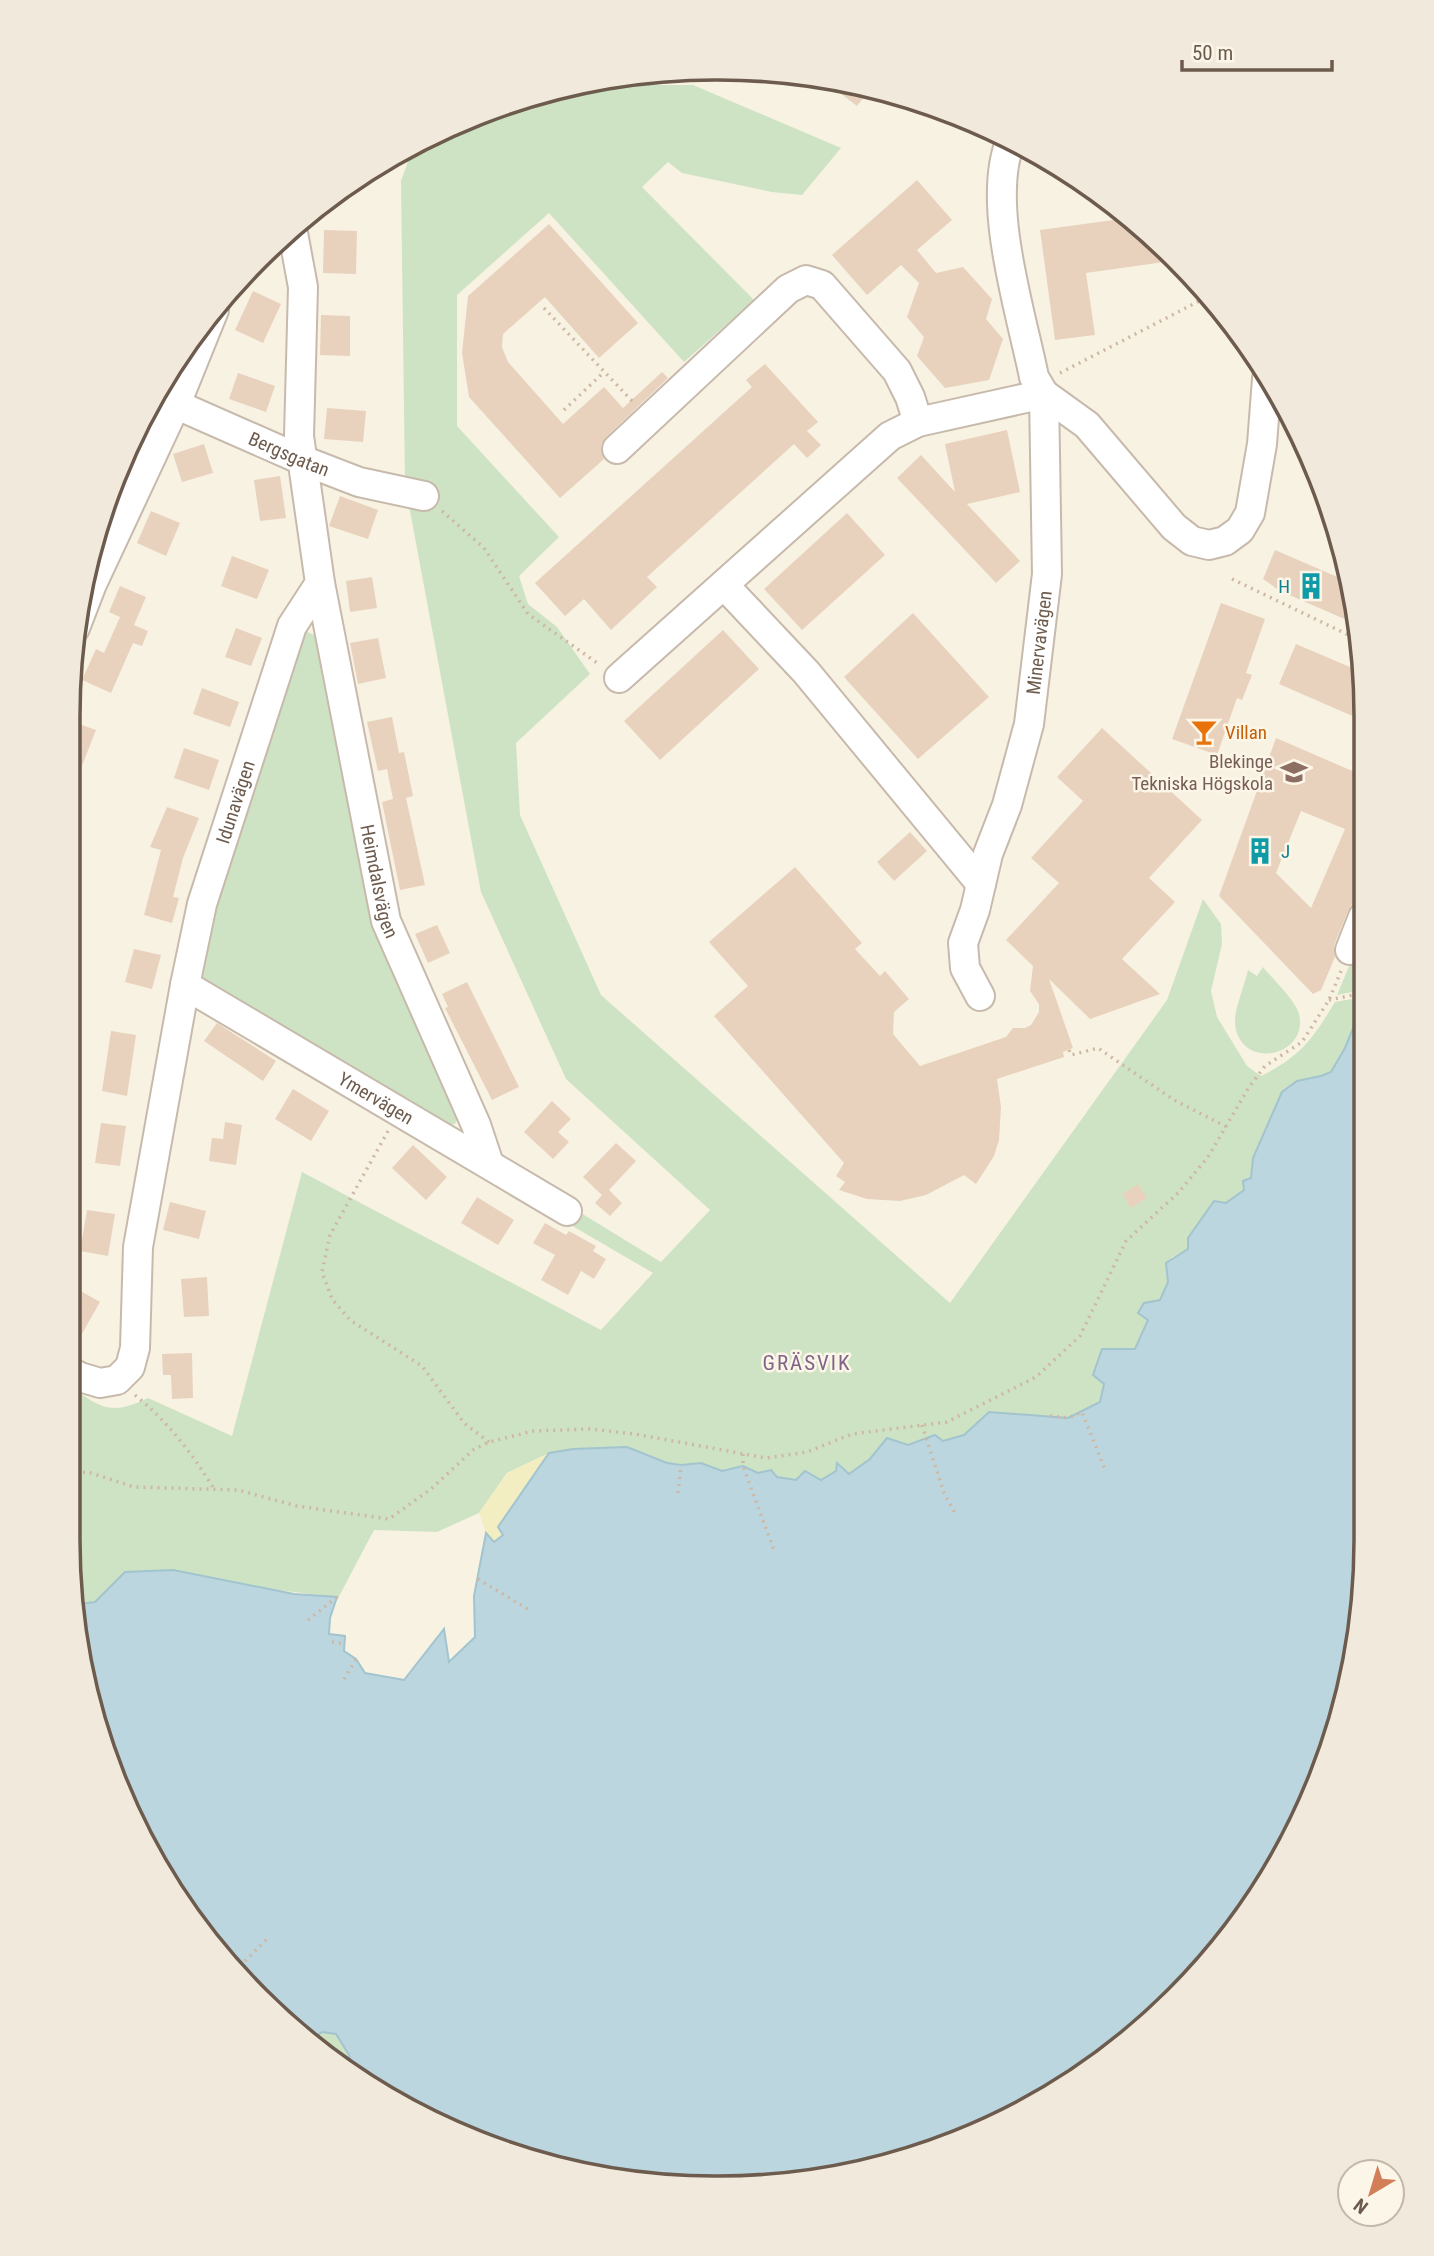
<svg xmlns="http://www.w3.org/2000/svg" width="1434" height="2256" viewBox="0 0 1434 2256" font-family="'Roboto Condensed',sans-serif">
<style>
.green{fill:#cee3c4}
.sand{fill:#f3edc2}
.water{fill:#bbd6df;stroke:#a2c4cf;stroke-width:2}
.building{fill:#e8d2bd;fill-rule:evenodd}
.lines{fill:none;stroke-linecap:round;stroke-linejoin:round}
.minor-casing{stroke:#c7baac;stroke-width:32}
.path{stroke:#ceb8a2;stroke-width:3.5;stroke-dasharray:2 5;stroke-linecap:butt}
.minor{stroke:#fff;stroke-width:28}
.labels{text-anchor:middle;dominant-baseline:central;stroke-width:5;stroke-linejoin:round;paint-order:stroke}
.street-label{font-size:19px;fill:#6d5b4d;stroke:#fcf6e8}
.culture-label{font-size:19px;fill:#0d838f;stroke:#fcf6e8;text-anchor:end}
.food-label{font-size:19px;fill:#c56008;stroke:#fcf6e8;text-anchor:start}
.education-label{font-size:19px;fill:#785e54;stroke:#fcf6e8;text-anchor:end}
.neighbourhood-label{font-size:21px;letter-spacing:2px;fill:#806589;stroke:#fcf6e8}
.rim{fill:none;stroke:#6d5b4d;stroke-width:3.5}
</style>
<rect width="100%" height="100%" fill="#f8f2e3"/>
<!-- green -->
<path class="green" d="M 584,85 L 693,85 L 841,148 L 802,195 L 772,192 L 682,173 L 668,162 L 642,187 L 754,300 L 684,362 L 549,213 L 457,295 L 457,426 L 559,537 L 519,576 L 528,604 L 557,627 L 590,674 L 516,743 L 520,815 L 601,995 L 950,1303 L 1167,1000 L 1203,899 L 1221,924 L 1222,944 L 1211,991 L 1217,1017 L 1247,1066 L 1261,1076 C 1301,1056 1312,1040 1335,1002 L 1363,997 L 1363,1010 L 1360,1011 C 1356,1027 1342,1062 1330,1072 C 1322,1079 1307,1079 1297,1081 L 1253,1158 L 1251,1178 L 1244,1190 L 1226,1203 L 1188,1249 L 1171,1258 L 1168,1282 L 1160,1301 L 1148,1320 L 1135,1349 L 1104,1383 L 1100,1402 L 1068,1418 L 990,1412 L 964,1435 L 943,1441 L 935,1435 L 908,1445 L 887,1438 L 870,1459 L 849,1475 L 837,1464 L 836,1471 L 821,1480 L 805,1471 L 797,1480 L 777,1477 L 771,1470 L 758,1473 L 743,1466 L 722,1471 L 701,1463 L 681,1465 L 667,1463 L 627,1447 L 573,1449 L 549,1453 L 507,1473 L 479,1513 L 437,1532 L 374,1530 L 335,1604 L 336,1597 L 125,1572 L 95,1603 L 79,1604 L 68,1539 L 69,1387 C 104,1408 109,1416 148,1398 L 232,1436 L 302,1172 L 601,1330 L 653,1273 L 569,1224 L 576,1210 L 661,1262 L 710,1210 L 566,1079 L 481,892 L 405,484 L 401,181 L 414,145 L 509,103 Z
M 304,630 L 318,637 L 375,919 L 460,1113 L 455,1124 L 442,1127 L 203,984 L 196,970 L 297,635 Z
M 1363,933 L 1363,990 L 1337,995 Z
M 1263,967 C 1272,978 1296,1001 1299,1014 C 1309,1058 1239,1071 1235,1023 C 1234,1010 1245,984 1248,970 L 1257,976 Z
M 322,2032 L 336,2034 L 349,2055 L 353,2070 L 322,2054 L 306,2036 L 312,2039 Z"/>
<!-- sand -->
<path class="sand" d="M 549,1453 L 499,1527 L 503,1535 L 494,1542 L 486,1533 L 479,1513 L 507,1473 Z"/>
<!-- water -->
<path class="water" d="M 1363,1010 L 1360,1623 L 1317,1787 L 1231,1934 L 1077,2079 L 885,2166 L 717,2188 L 508,2153 L 353,2070 L 349,2055 L 336,2034 L 322,2032 L 312,2039 L 306,2036 L 280,2006 L 178,1900 L 103,1747 L 79,1604 L 95,1602 L 125,1572 L 173,1570 L 294,1594 L 337,1597 L 330,1618 L 329,1634 L 345,1636 L 344,1651 L 356,1659 L 365,1673 L 404,1680 L 444,1629 L 449,1662 L 475,1637 L 474,1596 L 486,1533 L 494,1542 L 503,1535 L 498,1527 L 549,1453 L 573,1449 L 627,1447 L 667,1463 L 681,1465 L 701,1463 L 722,1471 L 743,1466 L 758,1473 L 771,1470 L 777,1477 L 796,1480 L 805,1471 L 821,1480 L 836,1471 L 837,1463 L 849,1474 L 870,1459 L 887,1438 L 908,1445 L 935,1435 L 943,1441 L 964,1435 L 989,1412 L 1068,1418 L 1100,1402 L 1104,1384 L 1093,1375 L 1102,1349 L 1135,1349 L 1148,1320 L 1138,1313 L 1144,1303 L 1160,1300 L 1168,1282 L 1166,1263 L 1188,1249 L 1188,1238 L 1214,1201 L 1226,1203 L 1244,1190 L 1243,1181 L 1251,1178 L 1253,1158 L 1282,1092 L 1297,1081 L 1321,1076 L 1331,1072 L 1345,1048 L 1360,1011 Z"/>
<!-- building -->
<path class="building" d="M 823,80 L 855,85 L 871,88 L 857,106 Z
M 917,180 L 952,220 L 917,250 L 936,273 L 963,267 L 992,299 L 986,319 L 1003,339 L 989,380 L 945,388 L 917,356 L 924,337 L 907,317 L 919,283 L 901,265 L 867,295 L 832,255 Z
M 1128,218 L 1171,261 L 1086,273 L 1095,335 L 1055,340 L 1040,230 Z
M 549,224 L 638,323 L 599,358 L 545,297 L 503,334 L 502,347 L 508,362 L 563,424 L 604,387 L 623,408 L 662,372 L 668,378 L 606,437 L 601,445 L 604,459 L 560,498 L 469,397 L 462,353 L 468,296 Z
M 324,230 L 357,231 L 356,274 L 323,273 Z
M 253,291 L 281,304 L 263,343 L 235,330 Z
M 321,315 L 350,316 L 350,356 L 320,355 Z
M 765,364 L 818,422 L 807,431 L 821,445 L 807,458 L 794,444 L 647,577 L 657,587 L 611,630 L 584,599 L 565,616 L 535,583 L 752,387 L 746,380 Z
M 238,373 L 275,386 L 266,412 L 229,399 Z
M 327,408 L 366,411 L 363,442 L 324,439 Z
M 1007,430 L 1020,492 L 967,504 L 1020,561 L 996,583 L 897,478 L 921,455 L 955,492 L 945,444 Z
M 204,444 L 213,473 L 182,482 L 173,454 Z
M 280,476 L 286,518 L 260,521 L 254,480 Z
M 340,496 L 378,510 L 368,539 L 329,526 Z
M 151,511 L 180,523 L 166,556 L 137,543 Z
M 847,513 L 885,555 L 802,630 L 764,589 Z
M 1275,550 L 1349,582 L 1356,624 L 1280,591 L 1263,579 Z
M 232,556 L 269,570 L 257,599 L 221,586 Z
M 372,577 L 377,608 L 350,612 L 346,581 Z
M 120,586 L 146,597 L 134,625 L 148,631 L 142,646 L 133,643 L 111,693 L 82,680 L 96,649 L 104,653 L 120,617 L 109,612 Z
M 1221,603 L 1265,619 L 1246,673 L 1252,675 L 1242,700 L 1237,698 L 1217,755 L 1172,739 Z
M 913,613 L 989,697 L 918,759 L 844,677 Z
M 236,628 L 262,638 L 251,666 L 225,657 Z
M 723,630 L 759,669 L 660,760 L 624,721 Z
M 378,638 L 386,678 L 358,684 L 350,643 Z
M 1296,644 L 1364,673 L 1364,721 L 1279,684 Z
M 202,688 L 239,702 L 230,727 L 193,714 Z
M 392,717 L 399,753 L 404,752 L 413,796 L 406,798 L 425,885 L 400,890 L 382,802 L 393,799 L 387,769 L 378,771 L 367,722 Z
M 73,722 L 96,730 L 74,786 L 73,786 Z
M 1102,728 L 1202,820 L 1149,878 L 1175,902 L 1122,959 L 1160,994 L 1090,1019 L 1049,979 L 1073,1048 L 1063,1052 L 1064,1057 L 997,1079 L 1001,1107 L 999,1140 L 994,1156 L 976,1184 L 964,1175 L 926,1195 L 900,1201 L 867,1199 L 839,1190 L 845,1182 L 836,1176 L 844,1163 L 714,1016 L 748,986 L 709,942 L 795,867 L 862,943 L 855,949 L 880,976 L 885,971 L 909,999 L 894,1012 L 893,1034 L 920,1066 L 1006,1037 L 1013,1028 L 1025,1028 L 1031,1025 L 1039,1012 L 1039,1004 L 1030,991 L 1033,966 L 1006,940 L 1059,883 L 1031,858 L 1083,801 L 1057,777 Z
M 1276,738 L 1364,776 L 1363,893 L 1360,901 L 1352,904 L 1348,911 L 1334,945 L 1335,957 L 1321,990 L 1313,994 L 1219,896 ZM 1301,811 L 1345,829 L 1311,908 L 1276,873 Z
M 184,748 L 219,760 L 209,790 L 174,778 Z
M 167,807 L 199,818 L 183,858 L 173,897 L 179,898 L 172,923 L 144,915 L 161,850 L 150,847 Z
M 910,832 L 927,851 L 894,881 L 877,862 Z
M 437,925 L 450,953 L 428,963 L 415,934 Z
M 134,949 L 161,955 L 152,989 L 125,982 Z
M 467,982 L 519,1087 L 492,1100 L 445,1008 L 448,1007 L 442,994 Z
M 217,1023 L 276,1061 L 263,1081 L 204,1041 Z
M 111,1031 L 136,1035 L 127,1096 L 102,1091 Z
M 293,1089 L 329,1111 L 311,1141 L 275,1119 Z
M 552,1101 L 571,1119 L 558,1132 L 569,1142 L 553,1159 L 524,1132 Z
M 225,1122 L 242,1125 L 236,1165 L 209,1161 L 212,1138 L 223,1139 Z
M 101,1123 L 126,1126 L 120,1166 L 95,1163 Z
M 616,1143 L 636,1161 L 609,1190 L 622,1203 L 610,1216 L 595,1203 L 602,1195 L 583,1177 Z
M 413,1145 L 447,1177 L 426,1200 L 392,1168 Z
M 1138,1184 L 1147,1198 L 1131,1208 L 1122,1194 Z
M 477,1197 L 514,1220 L 498,1245 L 461,1223 Z
M 170,1202 L 206,1211 L 199,1239 L 163,1230 Z
M 87,1210 L 115,1214 L 108,1256 L 80,1251 Z
M 545,1223 L 566,1235 L 569,1231 L 596,1246 L 593,1251 L 606,1259 L 594,1279 L 581,1271 L 568,1295 L 541,1280 L 555,1255 L 533,1243 Z
M 207,1277 L 209,1316 L 184,1317 L 181,1279 Z
M 70,1285 L 100,1302 L 70,1355 L 69,1354 Z
M 192,1353 L 193,1398 L 172,1399 L 171,1375 L 163,1375 L 162,1354 Z"/>
<g class="lines">
<defs>
<g id="minor">
<path id="s1" d="M 159,397 L 302,460 L 359,482 L 424,496"/>
<path d="M 617,449 L 788,289 L 806,280 L 822,285 L 897,371 L 910,397 L 918,422"/>
<path id="s2" d="M 320,583 L 386,921 L 476,1125 L 489,1164"/>
<path d="M 724,585 L 806,672 L 981,884"/>
<path d="M 75,628 L 92,584 L 176,404 L 214,310"/>
<path d="M 619,678 L 890,436 L 918,422 L 1044,394 L 1087,425 L 1174,527 L 1192,541 L 1209,545 L 1225,541 L 1240,530 L 1250,513 L 1262,444 L 1267,379"/>
<path d="M 1350,950 L 1363,917"/>
<path id="s3" d="M 185,985 L 567,1211"/>
<path id="s4" d="M 980,996 L 965,968 L 963,943 L 975,910 L 988,854 L 1007,805 L 1029,724 L 1047,574 L 1044,394 L 1034,377 C 1021,312 985,201 1011,140"/>
<path id="s5" d="M 69,1371 L 80,1377 L 100,1383 L 117,1380 L 130,1367 L 135,1348 L 138,1247 L 185,985 L 202,904 L 292,626 L 320,583 L 299,436 L 303,287 L 293,233 L 290,229"/>
</g>
</defs>
<!-- minor casing -->
<use href="#minor" class="minor-casing"/>
<!-- path -->
<path class="path" d="M 969,126 L 975,124
M 544,308 L 633,402
M 1060,373 L 1207,297
M 564,410 L 604,372
M 442,511 L 484,548 L 528,614 L 600,665
M 1232,579 L 1359,640
M 1329,1000 L 1363,993
M 1069,1050 L 1071,1055 L 1098,1048 L 1174,1100 L 1227,1127
M 388,1131 L 330,1235 L 322,1272 L 332,1299 L 350,1320 L 422,1366 L 464,1423 L 489,1442
M 135,1395 C 168,1422 192,1453 214,1489
M 1050,1416 L 1068,1418 L 1082,1412 L 1106,1472
M 922,1425 L 944,1493 L 955,1513
M 743,1454 L 743,1466 L 775,1553
M 69,1474 L 88,1472 L 134,1487 L 238,1490 L 297,1506 L 389,1519 L 431,1489 L 473,1450 L 489,1442 L 533,1431 L 590,1429 L 635,1434 L 766,1458 L 807,1452 L 852,1434 L 947,1422 L 1036,1377 L 1080,1336 L 1126,1241 L 1179,1192 L 1208,1157 L 1249,1087 L 1265,1066 L 1302,1042 L 1329,1000 L 1341,971
M 678,1493 L 681,1465
M 478,1579 L 531,1611
M 308,1620 L 337,1597
M 332,1642 L 345,1644
M 344,1679 L 356,1659
M 240,1966 L 267,1939"/>
<!-- minor -->
<use href="#minor" class="minor"/>
</g>
<!-- icons -->
<defs>
<symbol id="building-bare" viewBox="-9 -9 18 18"><path d="M-4-6H4V6H1V3H-1V6H-4ZM-2.5-4.3h1.7v1.8h-1.7ZM.8-4.3h1.7v1.8H.8ZM-2.5-1h1.7V.8h-1.7ZM.8-1h1.7V.8H.8Z" fill="#0f9aa8" stroke="#fcf6e8" stroke-width="2.5" paint-order="stroke"/></symbol>
<symbol id="bar-bare" viewBox="-9 -9 18 18"><path d="M-6-5H6L.8 .8V4.5H3.5V6h-7V4.5H-.8V.8Z" fill="#e8710a" stroke="#fcf6e8" stroke-width="2.5" paint-order="stroke"/></symbol>
<symbol id="university-bare" viewBox="-9 -9 18 18"><path d="M0-5L7-2L0 1L-7-2ZM-4 1L0 2.5L4 1V4Q0 6-4 4Z" fill="#8d6e63" stroke="#fcf6e8" stroke-width="2.5" paint-order="stroke"/></symbol>
</defs>
<g fill-rule="evenodd">
<use href="#building-bare" x="1292" y="567" width="38" height="38"/>
<use href="#bar-bare" x="1185" y="713" width="38" height="38"/>
<use href="#university-bare" x="1275" y="753" width="38" height="38"/>
<use href="#building-bare" x="1241" y="832" width="38" height="38"/>
</g>
<g class="labels">
<!-- street labels -->
<g class="street-label">
<text stroke="none"><textPath href="#s1" startOffset="142">Bergsgatan</textPath></text>
<text stroke="none"><textPath href="#s4" startOffset="368">Minervavägen</textPath></text>
<text stroke="none"><textPath href="#s5" startOffset="646">Idunavägen</textPath></text>
<text stroke="none"><textPath href="#s2" startOffset="304">Heimdalsvägen</textPath></text>
<text stroke="none"><textPath href="#s3" startOffset="222">Ymervägen</textPath></text>
</g>
<!-- culture labels -->
<g class="culture-label">
<text x="1290" y="586">H</text>
<text x="1281" y="851" text-anchor="start">J</text>
</g>
<!-- food labels -->
<g class="food-label">
<text x="1225" y="732">Villan</text>
</g>
<!-- education labels -->
<g class="education-label">
<text x="1273" y="761">Blekinge<tspan x="1273" dy="22">Tekniska Högskola</tspan></text>
</g>
<!-- neighbourhood labels -->
<g class="neighbourhood-label">
<text x="807" y="1363">GRÄSVIK</text>
</g>
</g>
<!-- crop -->
<path d="M0 0H1434V2256H0ZM716 80H718A636 636 0 0 1 1354 716V1540A636 636 0 0 1 718 2176H716A636 636 0 0 1 80 1540V716A636 636 0 0 1 716 80Z" fill="#f1eadc" fill-rule="evenodd"/>
<path class="rim" d="M716 80H718A636 636 0 0 1 1354 716V1540A636 636 0 0 1 718 2176H716A636 636 0 0 1 80 1540V716A636 636 0 0 1 716 80Z"/>
<!-- north arrow -->
<g transform="translate(1371 2193) rotate(218)"><circle r="33" fill="#fcf6e8" stroke="#c3b8aa" stroke-width="2"/>
<path d="M0-5L12 26L0 18L-12 26Z" fill="#d27f58"/>
<text y="-10" font-size="19" font-weight="bold" text-anchor="middle" fill="#6d5b4d">N</text>
</g>
<!-- scale -->
<path d="M1182 60v10h150v-10" fill="none" stroke="#6d5b4d" stroke-width="3.5"/>
<text x="1192" y="60" font-size="21" fill="#6d5b4d" stroke="#fcf6e8" stroke-width="5" paint-order="stroke">50 m</text>
</svg>
